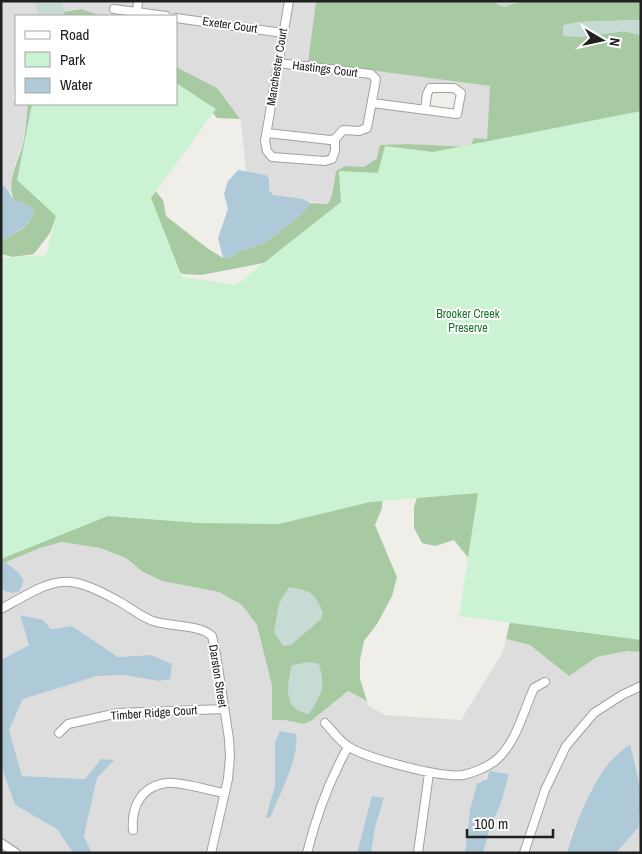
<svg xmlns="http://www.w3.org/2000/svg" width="642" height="854" viewBox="0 0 642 854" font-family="'Archivo Narrow',sans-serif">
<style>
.residential{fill:#dedddd;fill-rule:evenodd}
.forest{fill:#a8caa2}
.wetland{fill:#c7dbd5}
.park{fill:#cbf3d3}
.water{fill:#aec9d7}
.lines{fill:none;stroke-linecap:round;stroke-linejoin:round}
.minor-casing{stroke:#a1a1a1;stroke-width:10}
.minor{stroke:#fff;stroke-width:8}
.labels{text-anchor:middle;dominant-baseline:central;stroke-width:4;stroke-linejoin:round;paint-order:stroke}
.street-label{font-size:12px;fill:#202020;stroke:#fff}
.park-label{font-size:12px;fill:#1a732d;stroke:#fff}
</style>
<rect width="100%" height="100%" fill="#efeee8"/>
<!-- residential -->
<path class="residential" d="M 1,1 L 35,1 L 38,16 L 16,16 L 16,85 L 12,99 L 16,100 L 16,104 L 28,104 L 23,143 L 15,164 L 11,193 L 5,186 L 1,185 Z
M 62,1 L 135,1 L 134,9 L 111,5 L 110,11 L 145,16 L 102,16 L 81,9 L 64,12 Z
M 142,1 L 285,1 L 280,30 L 140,9 Z
M 292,1 L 316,1 L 308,62 L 490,86 L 487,139 L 470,147 L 407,144 L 381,145 L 377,158 L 364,167 L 345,166 L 336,171 L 332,195 L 328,204 L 273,195 L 269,190 L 269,178 L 266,175 L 246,172 L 241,120 L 231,108 L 188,74 L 176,67 L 176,21 L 279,36 L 262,140 L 263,151 L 326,164 L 338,140 L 344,133 L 370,132 L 371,130 L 375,106 L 460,115 L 464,93 L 430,85 L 422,107 L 376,101 L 379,79 L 282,60 Z
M 281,66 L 370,77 L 372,80 L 364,126 L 359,128 L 341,128 L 331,137 L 270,130 Z
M 269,136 L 331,143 L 331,151 L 329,156 L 324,158 L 274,154 L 270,150 Z
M 62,542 L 100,548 L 126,558 L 143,572 L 162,581 L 219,592 L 242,605 L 257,625 L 272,686 L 272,719 L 284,720 L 303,724 L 311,721 L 348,691 L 367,701 L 368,705 L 384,715 L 461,720 L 503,652 L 506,639 L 530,645 L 569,676 L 597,657 L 627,651 L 641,652 L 641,791 L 629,744 L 581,814 L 571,835 L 567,853 L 483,853 L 490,828 L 500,806 L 489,771 L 470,810 L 465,853 L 371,853 L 375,827 L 384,798 L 373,796 L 357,853 L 92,853 L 84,836 L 97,778 L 113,760 L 101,759 L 85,779 L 22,776 L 9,730 L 23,699 L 32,696 L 97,676 L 123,675 L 159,681 L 151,655 L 118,657 L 72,626 L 50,629 L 21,615 L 29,645 L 1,660 L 1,590 L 12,593 L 19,592 L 24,581 L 18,572 L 5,562 L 40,548 ZM 275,743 L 297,743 L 291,765 L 270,817 L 266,817 L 275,785 Z
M 1,766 L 15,805 L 57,829 L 73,853 L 1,853 Z
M 641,824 L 641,853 L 616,853 L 639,827 Z"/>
<!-- forest -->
<path class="forest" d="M 316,1 L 492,1 L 504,7 L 521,1 L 641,1 L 641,20 L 578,22 L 580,37 L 624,31 L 641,35 L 641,125 L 274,261 L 201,275 L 183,274 L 155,260 L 137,200 L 152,187 L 163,200 L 166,216 L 207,248 L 223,258 L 230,258 L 237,252 L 265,243 L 299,216 L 311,203 L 328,204 L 332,195 L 336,171 L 345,166 L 364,167 L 377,158 L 380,145 L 407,144 L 470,147 L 474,138 L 487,139 L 490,86 L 308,62 Z
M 81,9 L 102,16 L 59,16 L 63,16 L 64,12 Z
M 176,67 L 217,88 L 240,119 L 217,118 L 203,102 L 176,86 Z
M 26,104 L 45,104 L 60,206 L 50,233 L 34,254 L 13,257 L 1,254 L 1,240 C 15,234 28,228 34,213 L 30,206 L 14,200 C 6,182 18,162 23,144 C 26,132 26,117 28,105 Z
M 457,454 L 641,631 L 641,652 L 627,651 L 597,657 L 569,676 L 530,645 L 506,639 L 512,613 L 454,540 L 435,546 L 422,543 L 414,528 L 414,507 L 422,482 Z
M 383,490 L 382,508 L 375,525 L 397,577 L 392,596 L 377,624 L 364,641 L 360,660 L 360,679 L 367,701 L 348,691 L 311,721 L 304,724 L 284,720 L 272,720 L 272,686 L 257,625 L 242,605 L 219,592 L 162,581 L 143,572 L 126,558 L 100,548 L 62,542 L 40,548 L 1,564 L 1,511 Z"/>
<!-- wetland -->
<path class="wetland" d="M 35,1 L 62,1 L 64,10 L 63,16 L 38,16 Z
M 492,1 L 521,1 L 504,7 Z
M 641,20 L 641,35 L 624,31 L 580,37 L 563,36 L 563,25 L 578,22 Z
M 289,587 C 312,591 314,592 323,613 L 321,619 L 291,645 L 283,646 L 274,632 L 279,603 Z
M 310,662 L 319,664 C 326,690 322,692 309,714 C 282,710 287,684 292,665 Z"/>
<!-- park -->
<path class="park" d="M 176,83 L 216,109 L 151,198 L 182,277 L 236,285 L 341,202 L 339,171 L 378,173 L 385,146 L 433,152 L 641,111 L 641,640 L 459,616 L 478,493 L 370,502 L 279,524 L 198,523 L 108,516 L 1,559 L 1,258 L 46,255 L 56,216 L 17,180 L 32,104 L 176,104 Z"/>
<!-- water -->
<path class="water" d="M 238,170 L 266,175 L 269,178 L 269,190 L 273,195 L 303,199 L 311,203 L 299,216 L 265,243 L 237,252 L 230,258 L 223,258 L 218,238 L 228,209 L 224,194 L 228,181 Z
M 1,185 L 5,186 L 14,200 L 30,206 L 34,213 C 28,227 15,234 1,240 Z
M 5,562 L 18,572 L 24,581 L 19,592 L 12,593 L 1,590 L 1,564 Z
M 20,615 L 43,620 L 51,629 L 72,626 L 118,657 L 151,655 L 172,664 L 170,679 L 159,681 L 123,675 L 97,676 L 23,699 L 9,730 L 22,776 L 85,779 L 101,759 L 114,760 L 97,778 L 84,836 L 92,853 L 73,853 L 57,829 L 15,805 L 1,766 L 1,660 L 29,645 Z
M 280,731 L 296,734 C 300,757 279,795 270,818 L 266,817 L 275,785 L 275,743 Z
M 630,744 L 641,791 L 639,827 L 616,853 L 567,853 C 573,828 593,781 610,762 C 615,756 623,750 630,744 Z
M 489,771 L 509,774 L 500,806 L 490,828 L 483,853 L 465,853 L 470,810 L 477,784 L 487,779 Z
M 372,796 L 384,798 L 375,827 L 371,853 L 357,853 Z"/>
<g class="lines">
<defs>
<path id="minor" d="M 289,1 L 265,141 L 267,151 L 272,157 L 325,161 L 332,159 L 335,151 L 335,139
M 114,9 L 166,16
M 137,12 L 138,1
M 176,18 L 283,33
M 372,103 L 457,114 L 461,93 L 454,88 L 430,88 L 427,94 L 425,110
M 267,133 L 330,140 L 335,139 L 343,130 L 359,131 L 367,128 L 376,79 L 371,74 L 278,63
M 1,609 C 55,579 63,570 120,602 C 131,608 141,617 153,621 C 170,627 198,624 212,636 L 216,654 L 229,739 L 230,756 L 228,779 L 211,853
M 325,723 C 332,730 340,742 349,747 C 369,759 441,778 463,775 C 473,773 487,767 495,761 C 516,744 523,712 534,688 L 545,682
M 59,733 L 68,724 L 118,713 L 224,709
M 133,830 C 131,807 141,786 167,783 C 178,781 212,791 224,793
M 1,843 L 16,853
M 307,853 C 316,817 330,779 348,747
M 418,853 L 429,773
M 524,853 L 545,790 L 566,746 L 594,713 L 622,695 L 641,686"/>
</defs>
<!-- minor casing -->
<use href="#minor" class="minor-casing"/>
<!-- minor -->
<use href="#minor" class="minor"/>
</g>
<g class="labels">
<!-- street labels -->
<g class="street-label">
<text transform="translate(230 25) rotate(8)">Exeter Court</text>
<text transform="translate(277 67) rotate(-81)">Manchester Court</text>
<text transform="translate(325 69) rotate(7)">Hastings Court</text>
<text transform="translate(218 676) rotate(81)">Darston Street</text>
<text transform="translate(154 713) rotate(-4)">Timber Ridge Court</text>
</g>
<!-- park labels -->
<g class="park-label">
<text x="468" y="314">Brooker Creek<tspan x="468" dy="14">Preserve</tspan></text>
</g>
</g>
<!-- border -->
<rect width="642" height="854" fill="none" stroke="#202020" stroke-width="5"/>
<!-- legend -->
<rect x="15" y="15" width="162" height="90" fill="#ffffff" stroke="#a6a6a6"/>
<rect x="25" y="31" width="25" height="8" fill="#ffffff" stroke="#a6a6a6"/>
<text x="60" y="40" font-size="15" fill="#202020">Road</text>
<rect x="25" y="52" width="25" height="15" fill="#cbf3d3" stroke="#a6a6a6"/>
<text x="60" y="65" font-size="15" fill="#202020">Park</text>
<rect x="25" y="78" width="25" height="15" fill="#aec9d7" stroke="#a6a6a6"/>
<text x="60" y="90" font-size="15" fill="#202020">Water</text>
<!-- north arrow -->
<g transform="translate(602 40) rotate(99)" stroke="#ffffff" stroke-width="4" paint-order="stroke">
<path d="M0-4L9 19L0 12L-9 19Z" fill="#202020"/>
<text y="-8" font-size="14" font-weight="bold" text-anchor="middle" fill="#202020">N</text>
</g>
<!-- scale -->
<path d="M467 829v8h86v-8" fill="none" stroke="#202020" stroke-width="2.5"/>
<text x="474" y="829" font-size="15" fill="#202020" stroke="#ffffff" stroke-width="4" paint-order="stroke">100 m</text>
</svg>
